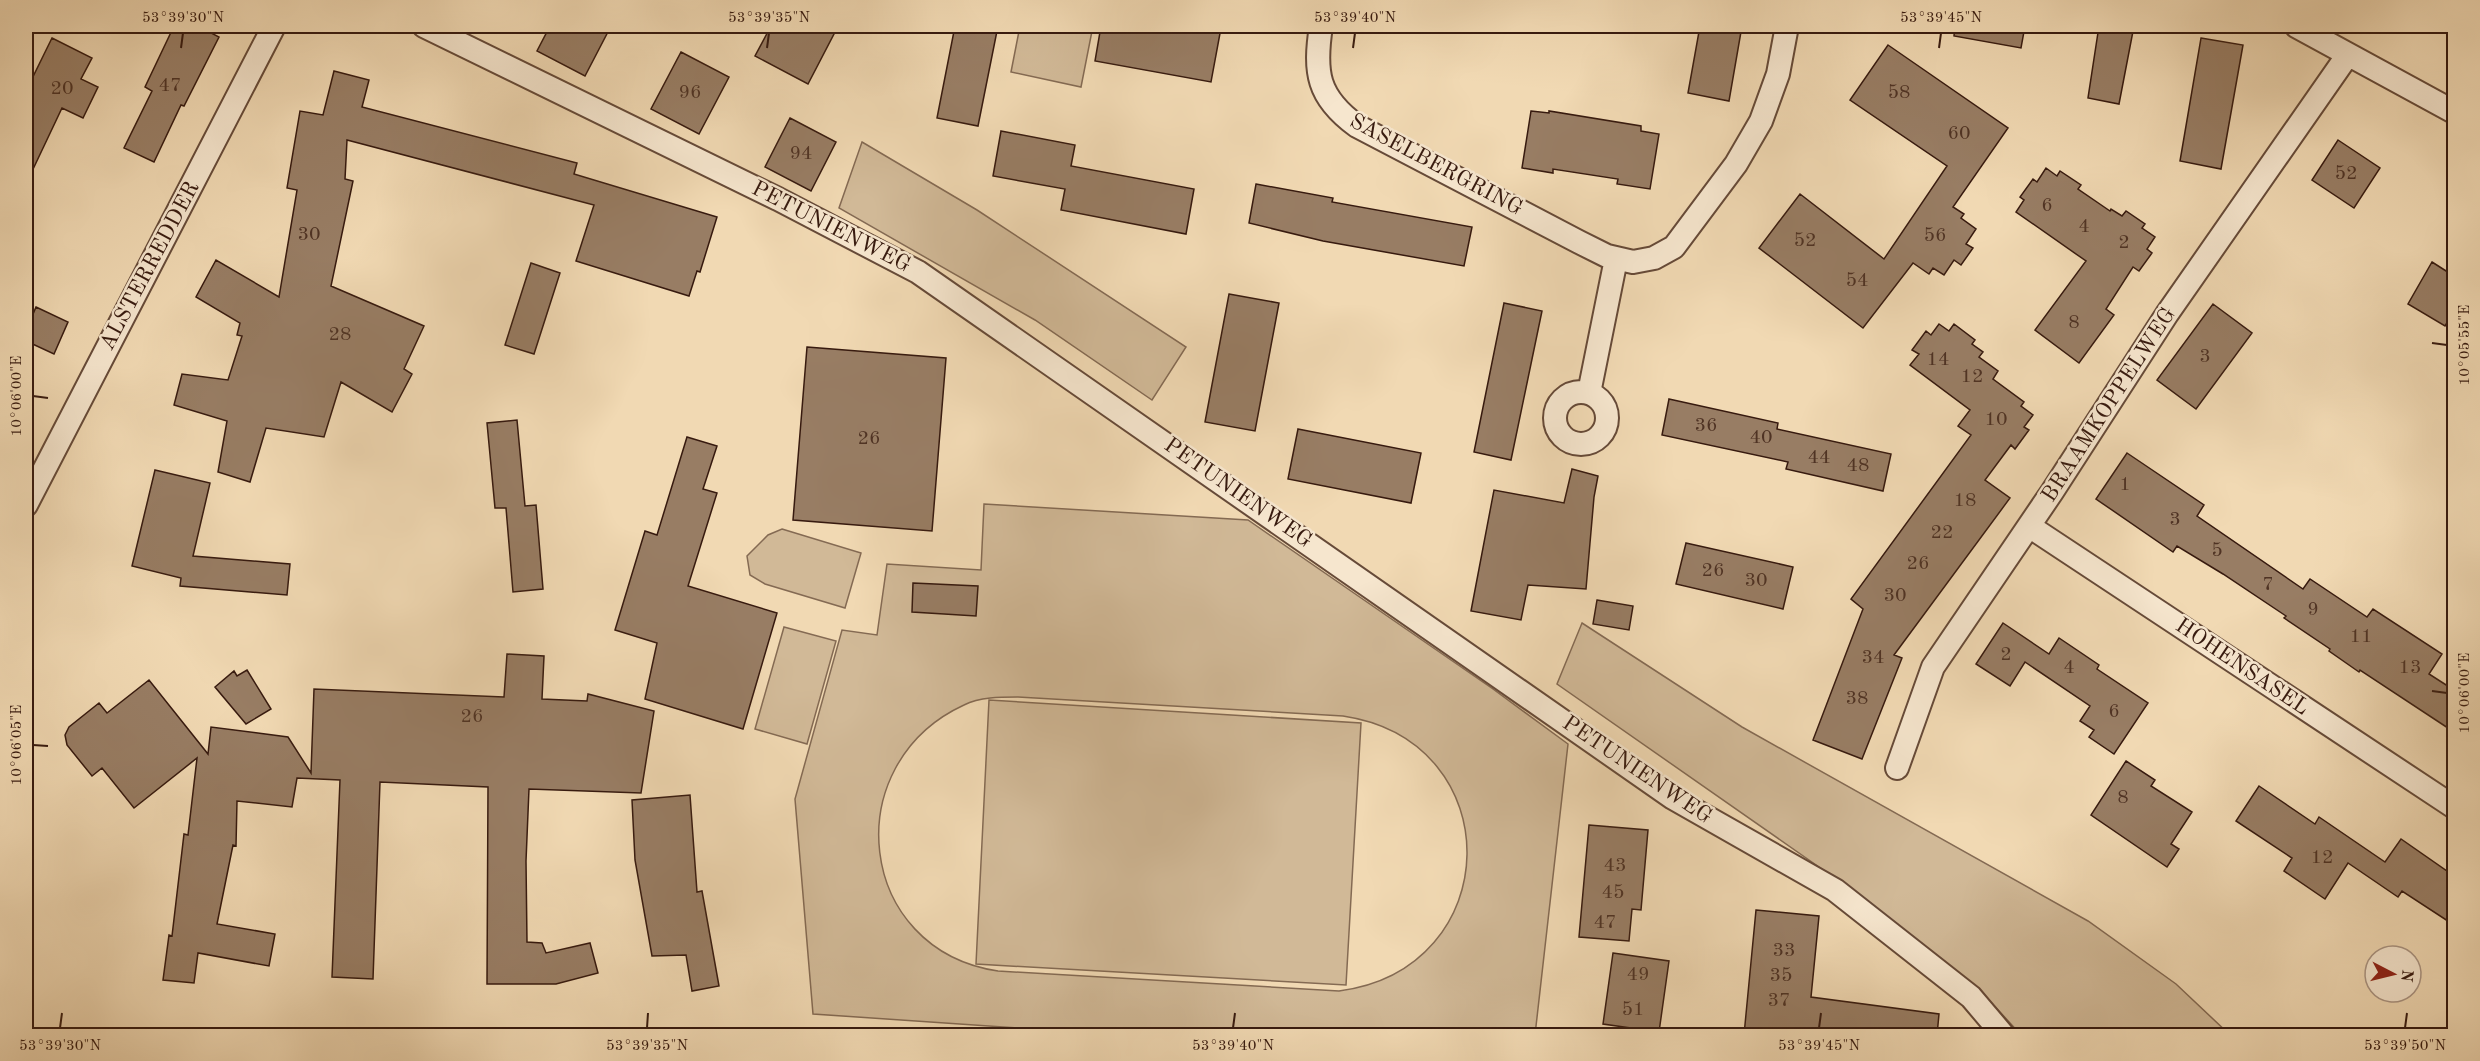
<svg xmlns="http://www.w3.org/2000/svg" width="2480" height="1061" viewBox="0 0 2480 1061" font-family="'Old Standard TT',serif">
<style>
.green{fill:#d1b997;stroke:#846a53;stroke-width:1.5;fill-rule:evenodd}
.building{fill:#987d64;stroke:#371a0f;stroke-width:1.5}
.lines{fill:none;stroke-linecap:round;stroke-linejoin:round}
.street-casing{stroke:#664a38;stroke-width:26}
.street{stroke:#f6e6ce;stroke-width:22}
.ticks{fill:none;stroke:#371a0f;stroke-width:2}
.labels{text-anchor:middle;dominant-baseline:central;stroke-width:5;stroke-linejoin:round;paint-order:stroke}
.number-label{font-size:20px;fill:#4f3324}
.street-label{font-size:22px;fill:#371a0f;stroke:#f6e6ce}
.neatline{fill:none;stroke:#371a0f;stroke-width:2}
.ticks-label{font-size:15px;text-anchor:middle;fill:#371a0f}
</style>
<rect width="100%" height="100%" fill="#f1d9b3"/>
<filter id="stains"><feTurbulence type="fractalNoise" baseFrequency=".00333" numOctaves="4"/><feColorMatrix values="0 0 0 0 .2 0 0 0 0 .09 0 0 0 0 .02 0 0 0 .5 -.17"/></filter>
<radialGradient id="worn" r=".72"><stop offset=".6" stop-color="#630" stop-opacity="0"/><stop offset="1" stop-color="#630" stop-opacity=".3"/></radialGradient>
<!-- green -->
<path class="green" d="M 1020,26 L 1093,26 L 1081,87 L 1011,72 Z
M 862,142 L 977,210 L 1186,347 L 1152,400 L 1035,320 L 839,208 Z
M 984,504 L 1248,520 L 1493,689 L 1568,744 L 1535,1035 L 1137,1036 L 813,1014 L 795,799 L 842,630 L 877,635 L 887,564 L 981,570 ZM 1018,697 L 1343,716 C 1511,741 1507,969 1339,991 L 998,971 C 856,950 836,764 964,705 C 980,697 1000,697 1018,697 Z
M 782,529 L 861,553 L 845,608 L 765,584 L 750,575 L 747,556 L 768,535 Z
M 1582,623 L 1742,727 L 2088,921 L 2176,984 L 2230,1035 L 2021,1035 L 1978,988 L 1839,881 L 1557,684 Z
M 784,627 L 836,641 L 807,744 L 755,729 Z
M 989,700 L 1361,723 L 1346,985 L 976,964 Z"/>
<!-- building -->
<path class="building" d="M 174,26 L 198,26 L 219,37 L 184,106 L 181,105 L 154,162 L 124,148 L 152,91 L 145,87 Z
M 550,26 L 611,26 L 585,76 L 537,51 Z
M 771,26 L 822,26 L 835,32 L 808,84 L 755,56 Z
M 955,26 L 998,26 L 978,126 L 937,118 Z
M 1101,26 L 1221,28 L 1211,82 L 1095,61 Z
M 1700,26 L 1742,26 L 1729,101 L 1688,93 Z
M 1955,26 L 2025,26 L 2021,48 L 1954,36 Z
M 2099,26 L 2134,26 L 2119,104 L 2088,98 Z
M 52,38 L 92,58 L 81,79 L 98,87 L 83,118 L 62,108 L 26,184 L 26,91 Z
M 2201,38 L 2243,45 L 2221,169 L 2180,161 Z
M 1888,45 L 2008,128 L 1953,207 L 1964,214 L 1961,218 L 1976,229 L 1966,244 L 1973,248 L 1961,265 L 1954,260 L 1944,275 L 1933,268 L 1929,274 L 1913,263 L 1863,328 L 1759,248 L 1800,194 L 1884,259 L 1947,166 L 1850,100 Z
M 681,52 L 729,77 L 699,134 L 651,109 Z
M 334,71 L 369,80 L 362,107 L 577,163 L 574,174 L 717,217 L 700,272 L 697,271 L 689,296 L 576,261 L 594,205 L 347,140 L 345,179 L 353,181 L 331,286 L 424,326 L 404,369 L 412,374 L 392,412 L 341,382 L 324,437 L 266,428 L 250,482 L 218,472 L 227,421 L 174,405 L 182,374 L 228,380 L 242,336 L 237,335 L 240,323 L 196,297 L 216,260 L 279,297 L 297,190 L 287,188 L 300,111 L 323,115 Z
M 1531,111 L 1549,113 L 1549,111 L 1641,126 L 1641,131 L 1659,134 L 1650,189 L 1617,184 L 1618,179 L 1553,169 L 1553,173 L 1522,168 Z
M 790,118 L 836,142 L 811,191 L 765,167 Z
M 1001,131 L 1075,145 L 1071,166 L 1194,189 L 1186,234 L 1061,210 L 1065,189 L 993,176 Z
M 2338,140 L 2380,168 L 2354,208 L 2312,180 Z
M 2046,168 L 2057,176 L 2060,171 L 2081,185 L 2078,189 L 2110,211 L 2111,209 L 2122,216 L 2126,211 L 2145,224 L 2142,228 L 2155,237 L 2147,249 L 2152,253 L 2139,271 L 2133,267 L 2106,309 L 2114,315 L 2079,363 L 2035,330 L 2086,261 L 2016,212 L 2024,200 L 2020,197 L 2033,179 L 2037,182 Z
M 1256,184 L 1333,198 L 1332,202 L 1472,227 L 1464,266 L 1323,241 L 1249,223 Z
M 2432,262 L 2454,276 L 2454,310 L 2445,326 L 2408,304 Z
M 531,263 L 560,273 L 534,354 L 505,345 Z
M 1229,294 L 1279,303 L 1255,431 L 1205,422 Z
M 1504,303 L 1542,311 L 1511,460 L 1474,452 Z
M 2213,304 L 2252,333 L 2196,409 L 2157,380 Z
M 36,307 L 68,322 L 54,354 L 26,341 L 26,331 Z
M 1939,324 L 1949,331 L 1954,324 L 1975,340 L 1972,344 L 1983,352 L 1979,357 L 1998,371 L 1993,379 L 2024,402 L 2021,406 L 2033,415 L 2024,427 L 2029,430 L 2015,449 L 2011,445 L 1985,480 L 2010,498 L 1894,655 L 1902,658 L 1862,759 L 1813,740 L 1863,609 L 1851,599 L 1971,435 L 1958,426 L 1970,410 L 1910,365 L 1919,354 L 1912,350 L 1926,331 L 1931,335 Z
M 807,347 L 946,358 L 932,531 L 793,520 Z
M 1669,399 L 1778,423 L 1777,429 L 1891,454 L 1883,491 L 1786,469 L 1788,462 L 1662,435 Z
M 517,420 L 525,506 L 536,505 L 543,589 L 513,592 L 506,508 L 495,508 L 487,423 Z
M 1298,429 L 1421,453 L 1411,503 L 1288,479 Z
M 687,437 L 717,446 L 703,489 L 717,493 L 688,586 L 777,613 L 743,729 L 645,699 L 657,643 L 615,630 L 645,531 L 657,535 Z
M 2127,453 L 2204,505 L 2197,516 L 2303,589 L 2310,579 L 2367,617 L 2373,609 L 2442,654 L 2429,674 L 2454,690 L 2454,732 L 2360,670 L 2359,672 L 2329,651 L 2330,649 L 2284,618 L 2286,616 L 2223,574 L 2177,546 L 2173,552 L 2096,499 Z
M 1572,469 L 1598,476 L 1594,497 L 1586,589 L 1528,585 L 1521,620 L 1471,611 L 1494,490 L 1564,503 Z
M 155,470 L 210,483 L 193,556 L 290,564 L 287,595 L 180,586 L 181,578 L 132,566 Z
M 1686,543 L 1793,567 L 1783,609 L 1676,584 Z
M 913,583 L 978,586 L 976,616 L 912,612 Z
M 1597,600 L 1633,606 L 1629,630 L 1593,624 Z
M 2003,623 L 2049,654 L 2059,638 L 2099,665 L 2097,669 L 2148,703 L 2114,754 L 2089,737 L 2094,730 L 2080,721 L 2090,706 L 2025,662 L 2010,686 L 1976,664 Z
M 507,654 L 544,656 L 542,699 L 587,701 L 588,694 L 654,711 L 641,793 L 529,789 L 526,861 L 527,942 L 542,943 L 546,953 L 590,943 L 598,973 L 556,984 L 487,984 L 488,787 L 380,782 L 373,979 L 332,977 L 340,780 L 297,778 L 292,807 L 237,801 L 236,846 L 233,845 L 217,924 L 275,934 L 269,966 L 198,953 L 194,983 L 163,980 L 169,935 L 172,936 L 184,834 L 188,835 L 197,758 L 134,808 L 102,768 L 92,776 L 67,745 L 65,735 L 69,727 L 99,703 L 107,713 L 149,680 L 208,754 L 211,727 L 288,737 L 311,773 L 314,689 L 504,697 Z
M 247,670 L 271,709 L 246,724 L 215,687 L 234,671 L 237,676 Z
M 2126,761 L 2155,780 L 2151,786 L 2192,812 L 2171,844 L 2179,849 L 2167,867 L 2091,815 Z
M 2259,786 L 2315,824 L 2319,817 L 2385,862 L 2401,839 L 2454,876 L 2454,925 L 2402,891 L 2398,897 L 2348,863 L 2325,899 L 2284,871 L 2292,858 L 2236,821 Z
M 690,795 L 697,892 L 702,891 L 719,986 L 692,991 L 686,955 L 652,956 L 635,860 L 632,800 Z
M 1589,825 L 1648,830 L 1641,910 L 1632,909 L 1629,941 L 1579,937 Z
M 1756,910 L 1819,916 L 1811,997 L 1939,1014 L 1937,1035 L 1744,1035 Z
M 1613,953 L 1669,961 L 1659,1032 L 1603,1024 Z"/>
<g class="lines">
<defs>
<path id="street" d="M 424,26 L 778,199 L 918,272 L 1673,798 L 1835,890 L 1971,997 L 2004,1036
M 1321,26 C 1314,72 1317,97 1357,126 L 1579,242 L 1607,256 L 1633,262 L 1654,258 L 1674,247 L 1736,164 L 1761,121 L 1778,74 L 1787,26
M 2296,26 L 2454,112
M1555 418a26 26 0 1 1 52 0a26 26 0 1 1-52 0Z
M 1589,393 L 1616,259
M 26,505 L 274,26
M 2029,526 L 2454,807
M 1897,768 L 1933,667 L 2052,492 L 2167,314 L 2347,56"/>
</defs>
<!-- street casing -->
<use href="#street" class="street-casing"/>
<!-- street -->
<use href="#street" class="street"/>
</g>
<!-- ticks -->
<path class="ticks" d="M 181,48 L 183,33M 767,48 L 769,33M 1353,48 L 1355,33M 1939,48 L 1941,33M 2432,343 L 2447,345M 33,396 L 48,398M 2432,691 L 2447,693M 33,745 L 48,746M 60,1028 L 62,1013M 647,1028 L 648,1013M 1233,1028 L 1235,1013M 1819,1028 L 1821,1013M 2405,1028 L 2407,1013"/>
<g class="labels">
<!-- number labels -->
<g class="number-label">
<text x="170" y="86">47</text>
<text x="62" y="89">20</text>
<text x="690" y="93">96</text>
<text x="1899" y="93">58</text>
<text x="1959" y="134">60</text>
<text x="801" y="154">94</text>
<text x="2346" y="174">52</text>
<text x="2047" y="206">6</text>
<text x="2084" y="227">4</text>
<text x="309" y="235">30</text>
<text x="1935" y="236">56</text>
<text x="1805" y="241">52</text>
<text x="2124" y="243">2</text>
<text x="1857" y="281">54</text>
<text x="2074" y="323">8</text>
<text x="340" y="335">28</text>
<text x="2205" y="357">3</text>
<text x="1938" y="360">14</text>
<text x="1972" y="377">12</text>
<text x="1996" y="420">10</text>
<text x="1706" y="426">36</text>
<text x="1761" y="438">40</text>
<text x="869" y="439">26</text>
<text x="1819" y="458">44</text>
<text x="1858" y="466">48</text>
<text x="2125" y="485">1</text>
<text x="1965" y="501">18</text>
<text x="2175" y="520">3</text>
<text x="1942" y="533">22</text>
<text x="2217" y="551">5</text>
<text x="1918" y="564">26</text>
<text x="1713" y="571">26</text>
<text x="1756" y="581">30</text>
<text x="2268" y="585">7</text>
<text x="1895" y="596">30</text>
<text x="2313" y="610">9</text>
<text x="2361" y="637">11</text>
<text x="2006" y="655">2</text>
<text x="1873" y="658">34</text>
<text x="2069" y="668">4</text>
<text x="2410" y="668">13</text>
<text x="1857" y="699">38</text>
<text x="2114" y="712">6</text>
<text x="472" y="717">26</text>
<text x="2123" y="798">8</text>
<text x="2322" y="858">12</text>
<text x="1615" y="866">43</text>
<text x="1613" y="893">45</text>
<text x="1605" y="923">47</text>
<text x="1784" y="951">33</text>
<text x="1638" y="975">49</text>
<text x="1781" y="976">35</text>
<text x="1779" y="1001">37</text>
<text x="1633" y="1010">51</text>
</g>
<!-- street labels -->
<g class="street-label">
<text transform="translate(1436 165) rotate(28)">SASELBERGRING</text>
<text transform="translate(831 227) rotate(27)">PETUNIENWEG</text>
<text transform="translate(150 266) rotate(-62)">ALSTERREDDER</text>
<text transform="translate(2109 405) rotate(-57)">BRAAMKOPPELWEG</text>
<text transform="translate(1238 493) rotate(35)">PETUNIENWEG</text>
<text transform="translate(2242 667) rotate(34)">HOHENSASEL</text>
<text transform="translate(1637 770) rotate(34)">PETUNIENWEG</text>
</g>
</g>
<!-- margin -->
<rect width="2480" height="1061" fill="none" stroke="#f1d9b3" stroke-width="66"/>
<!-- north arrow -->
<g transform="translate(2393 974) rotate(97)"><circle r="28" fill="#f6e6ce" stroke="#aa9482" stroke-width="1.5"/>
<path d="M0-4.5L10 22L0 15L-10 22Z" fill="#8f2418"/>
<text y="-9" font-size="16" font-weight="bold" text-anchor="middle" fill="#371a0f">N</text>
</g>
<rect x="33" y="33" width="2414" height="995" class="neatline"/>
<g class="ticks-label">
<text x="183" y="22">53°39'30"N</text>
<text x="769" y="22">53°39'35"N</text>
<text x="1355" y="22">53°39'40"N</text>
<text x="1941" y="22">53°39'45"N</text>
<text transform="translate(2464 345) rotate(-90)" y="5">10°05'55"E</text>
<text transform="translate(16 396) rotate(-90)" y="5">10°06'00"E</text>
<text transform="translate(2464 693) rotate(-90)" y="5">10°06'00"E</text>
<text transform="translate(16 745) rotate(-90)" y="5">10°06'05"E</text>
<text x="60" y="1050">53°39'30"N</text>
<text x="647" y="1050">53°39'35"N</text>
<text x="1233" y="1050">53°39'40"N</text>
<text x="1819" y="1050">53°39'45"N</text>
<text x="2405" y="1050">53°39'50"N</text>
</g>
<rect width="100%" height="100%" filter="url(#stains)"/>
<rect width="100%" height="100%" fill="url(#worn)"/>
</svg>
